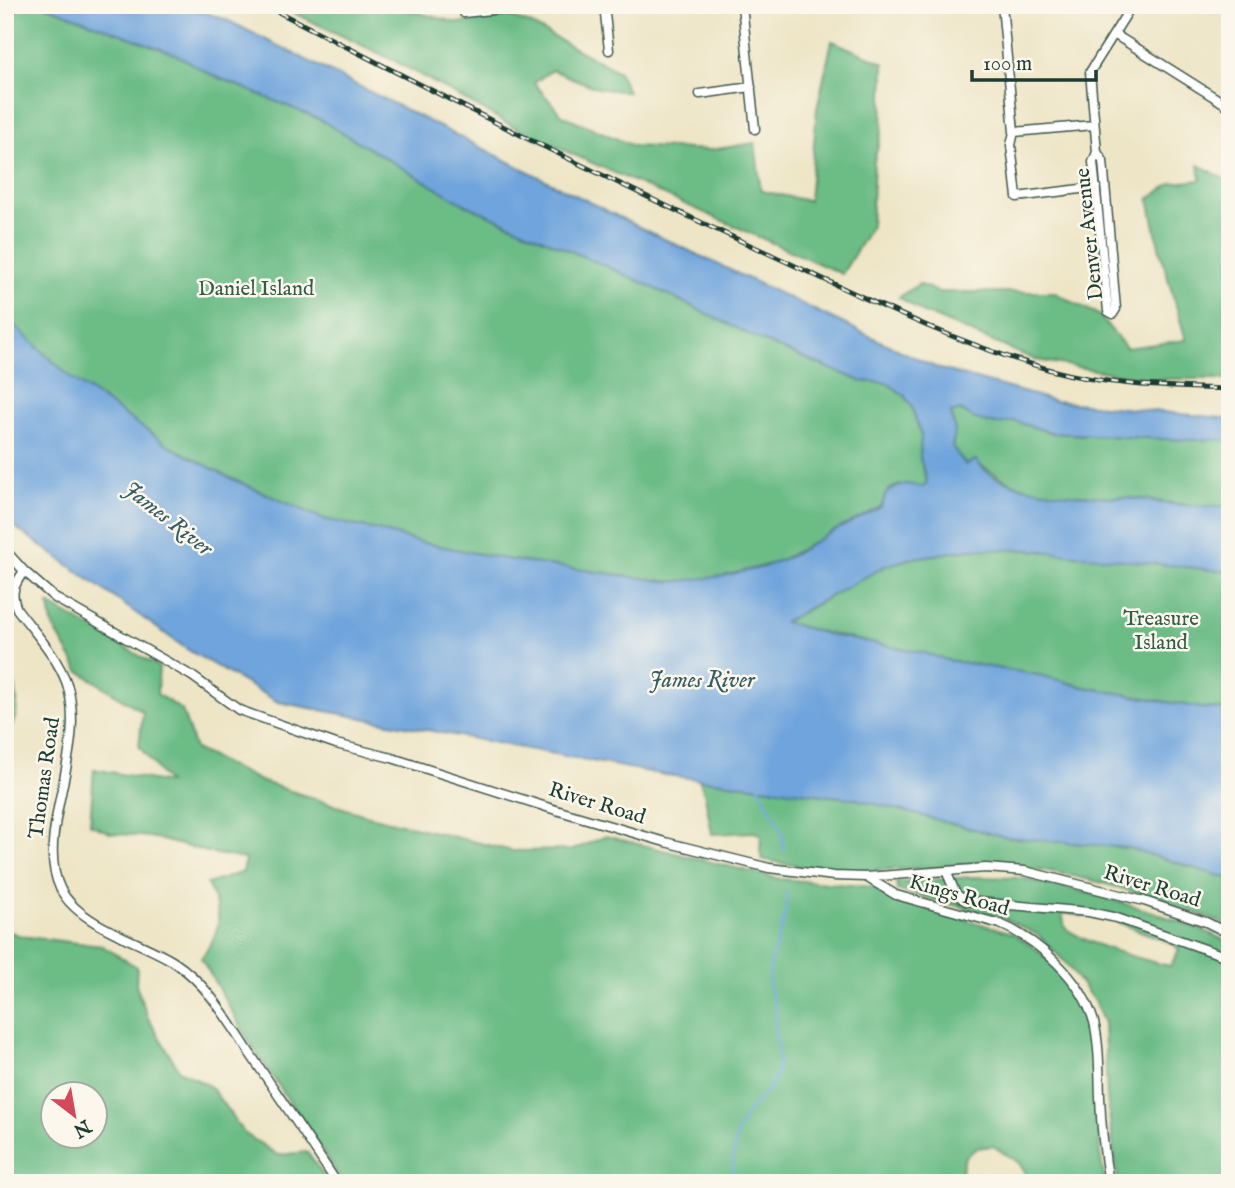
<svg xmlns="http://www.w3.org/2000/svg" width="1235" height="1188" viewBox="0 0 1235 1188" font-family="'IM FELL English',serif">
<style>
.forest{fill:#6cbc86;stroke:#467c5d;stroke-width:2;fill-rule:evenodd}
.water{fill:#6fa4dc;stroke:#477088;stroke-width:2}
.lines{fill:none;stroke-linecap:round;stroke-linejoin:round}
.stream{stroke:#6fa4dc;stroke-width:2.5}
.minor-casing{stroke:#3e564a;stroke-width:11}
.minor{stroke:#fff;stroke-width:8}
.rail-casing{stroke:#1f3d34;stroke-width:5}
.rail{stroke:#fbf7ec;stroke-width:2.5;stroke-dasharray:8;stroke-linecap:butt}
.labels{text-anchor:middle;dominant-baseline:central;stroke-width:5;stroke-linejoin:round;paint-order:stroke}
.street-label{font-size:21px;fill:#1f3d34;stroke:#fbf7ec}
.park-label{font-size:21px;fill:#335d4a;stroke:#fbf7ec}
.water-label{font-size:23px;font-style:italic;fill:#375c66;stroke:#fbf7ec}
</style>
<rect width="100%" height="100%" fill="#fbf7ec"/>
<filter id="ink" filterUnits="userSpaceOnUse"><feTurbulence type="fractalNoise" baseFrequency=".0143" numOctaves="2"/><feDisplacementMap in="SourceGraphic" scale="14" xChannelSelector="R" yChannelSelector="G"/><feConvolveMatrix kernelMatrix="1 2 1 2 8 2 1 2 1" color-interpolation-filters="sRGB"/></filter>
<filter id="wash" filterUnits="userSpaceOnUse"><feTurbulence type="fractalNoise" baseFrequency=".00686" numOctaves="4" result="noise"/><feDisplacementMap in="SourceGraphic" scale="28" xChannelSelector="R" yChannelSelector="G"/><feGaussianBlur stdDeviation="1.57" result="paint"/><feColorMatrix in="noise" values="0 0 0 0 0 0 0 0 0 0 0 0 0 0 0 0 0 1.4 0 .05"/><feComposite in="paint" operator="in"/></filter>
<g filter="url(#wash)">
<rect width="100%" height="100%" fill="#eee5c6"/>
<!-- forest -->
<path class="forest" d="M 5,5 L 43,5 L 175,54 L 212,75 L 319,119 L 464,204 L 644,283 L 769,344 L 861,381 L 887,383 L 904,395 L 911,405 L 921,435 L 920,457 L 927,484 L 923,487 C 911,485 892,481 885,496 C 883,500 883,504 881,507 L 775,563 L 723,576 L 687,582 L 657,581 L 504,559 L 419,542 L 377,530 L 323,519 L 230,478 L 171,447 L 71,378 L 5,317 Z
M 277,5 L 388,5 L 458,23 L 508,16 L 530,24 L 619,72 L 628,92 L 597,88 L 552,70 L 534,83 L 562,115 L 633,146 L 710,150 L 755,143 L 761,191 L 809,201 L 817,109 L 832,41 L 884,63 L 882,130 L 874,161 L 871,227 L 842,274 L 525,133 L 393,60 Z
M 1199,165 L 1230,182 L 1230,379 L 1147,379 L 1036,360 L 922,312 L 899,297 L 919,284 L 938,292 L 1053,292 L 1099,315 L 1126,348 L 1186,340 L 1160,251 L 1149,199 L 1172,183 L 1201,180 Z
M 959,410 L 984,422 L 998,424 L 1013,421 L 1053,433 L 1184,440 L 1230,440 L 1230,506 C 1201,508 1173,503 1144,499 C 1101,494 1056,499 1015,484 C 999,478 987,468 972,461 L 970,464 L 966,465 L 952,447 L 954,437 L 951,413 Z
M 986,547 L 1089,555 L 1230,572 L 1230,710 L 1201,708 L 1084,687 L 1039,675 L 947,660 L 783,623 L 885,566 L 908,559 Z
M 49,604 L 159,667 L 157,694 L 182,710 L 195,749 L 260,781 L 365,815 L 512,851 L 573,850 L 606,836 L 780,879 L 873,887 L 894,899 L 1012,933 L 1035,948 L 1050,962 L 1073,990 L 1089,1020 L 1095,1061 L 1100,1153 L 1105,1183 L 1025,1183 L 1028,1177 L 1019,1163 L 993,1146 L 977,1148 L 965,1157 L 961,1172 L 964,1183 L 344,1183 L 250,1043 L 201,958 C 223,929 223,916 207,884 L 243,872 L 245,859 L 216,854 L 150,837 L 110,833 L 90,824 L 94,769 L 168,783 L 139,746 L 143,712 L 79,671 L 52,625 Z
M 5,659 C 18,689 24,711 5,739 Z
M 699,779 L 856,799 L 1005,837 L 1129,848 L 1230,879 L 1230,926 C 1151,896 1069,867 984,864 C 965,864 945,867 926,868 C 870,871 817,873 762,859 L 760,851 L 761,835 L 755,832 L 712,834 L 705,796 Z
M 971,877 L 1020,878 L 1084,892 L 1153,912 L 1207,932 L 1230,943 L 1230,1183 L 1118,1183 L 1107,1098 L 1104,1023 L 1094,1001 L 1064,961 L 1038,935 L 1003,918 L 897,890 L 896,883 ZM 1062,913 L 1110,919 L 1174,944 L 1179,950 L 1170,966 C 1140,959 1090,946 1065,928 Z
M 5,930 L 21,936 L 102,946 L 137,967 L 136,985 L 148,1018 L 179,1070 L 211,1087 L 244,1133 L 278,1155 L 307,1152 L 329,1183 L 5,1183 ZM 52,1094 L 94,1094 L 94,1136 L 52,1136 Z"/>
<!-- water -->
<path class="water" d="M 43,5 L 184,5 L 227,20 L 639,227 L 937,368 L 1055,401 L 1230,419 L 1230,440 L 1184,440 L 1053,433 L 1013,421 L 998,424 L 984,422 L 973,418 L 961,410 L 951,413 L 955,431 L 952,447 L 966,465 L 976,460 C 997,497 1101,495 1139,499 C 1150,500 1160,503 1171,504 C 1189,506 1212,507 1230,506 L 1230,572 L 1032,550 L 970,549 L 908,559 L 885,566 L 784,622 L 830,635 L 924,653 L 947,660 L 1039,675 L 1084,687 L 1201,708 L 1230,710 L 1230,879 L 1129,848 L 1005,837 L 856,799 L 665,775 L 278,702 L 188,650 L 5,520 L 5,317 L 71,378 L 171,447 L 230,478 L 323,519 L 377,530 L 419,542 L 504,559 L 670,582 L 723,576 L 763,567 L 791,556 L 826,535 L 881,507 L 887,492 L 899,486 L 906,484 L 923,487 L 927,484 L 920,457 L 921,435 L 911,405 L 904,395 L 887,383 L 861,381 L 769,344 L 644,283 L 464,204 L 319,119 L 212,75 L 175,54 Z"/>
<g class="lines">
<!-- stream -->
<path class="stream" d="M 760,784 L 759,787 L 781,829 L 784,852
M 733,1183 C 732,1156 733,1134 749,1111 C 757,1099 770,1092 775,1077 C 781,1062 777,1045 775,1029 C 775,1024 777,1018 776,1013 C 775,1002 769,993 769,982 C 768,954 788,925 787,892"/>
</g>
</g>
<g filter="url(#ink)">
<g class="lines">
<defs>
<path id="minor" d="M 604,5 L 609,50
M 742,5 L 755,129
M 1002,5 L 1014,132 L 1011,145 L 1017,197 L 1096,187
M 464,13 L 536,5
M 1114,34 L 1230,107
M 700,94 L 751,87
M 1014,132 L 1094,125
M 1097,152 L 1093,162 L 1108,311 L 1113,314 L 1116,309 L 1103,161 L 1097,152 L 1090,72 L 1132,5
M 5,550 L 24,571 L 55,598 L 192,676 L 239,710 L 336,744 L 392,758 L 556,810 L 665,842 L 769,868 L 834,876 L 866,877 L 986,868 L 1025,871 L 1144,901 L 1206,922 L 1230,934
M 24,571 C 14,585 10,593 17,609 C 35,633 57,656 67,684 C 88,751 34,833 60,888 C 77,925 141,941 174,962 C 208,984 229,1022 251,1055 C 280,1098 309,1140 337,1183
M 946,871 L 956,894 L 966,901 L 1089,912 L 1117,918 L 1230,958
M 866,877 L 896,895 L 1000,924 C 1039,940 1082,980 1094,1022 C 1100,1046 1099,1073 1100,1097 C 1101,1126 1104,1154 1109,1183"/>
</defs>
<!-- minor casing -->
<use href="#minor" class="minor-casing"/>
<!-- minor -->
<use href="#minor" class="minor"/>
<defs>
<path id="rail" d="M 265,5 C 422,86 579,166 739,240 C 841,286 943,340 1051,370 C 1109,386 1170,387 1230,389"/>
</defs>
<!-- rail casing -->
<use href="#rail" class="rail-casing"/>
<!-- rail -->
<use href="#rail" class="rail"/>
</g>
</g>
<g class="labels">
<!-- street labels -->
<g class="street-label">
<text transform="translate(1090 234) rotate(-96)">Denver Avenue</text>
<text transform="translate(45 778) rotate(-82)">Thomas Road</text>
<text transform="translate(597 804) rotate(17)">River Road</text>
<text transform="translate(1152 887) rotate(17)">River Road</text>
<text transform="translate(959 896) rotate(16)">Kings Road</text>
</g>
<!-- park labels -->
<g class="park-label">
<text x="256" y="289">Daniel Island</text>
<text x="1161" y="619">Treasure<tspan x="1161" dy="24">Island</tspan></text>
</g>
<!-- water labels -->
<g class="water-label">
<text transform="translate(168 519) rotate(38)">James River</text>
<text x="702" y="680">James River</text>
</g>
</g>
<!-- margin -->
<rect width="1235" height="1188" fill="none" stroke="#fbf7ec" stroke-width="28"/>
<!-- north arrow -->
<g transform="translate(74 1115) rotate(149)"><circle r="33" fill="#fbf7ec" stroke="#a3ada2" stroke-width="2"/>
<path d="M0-5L12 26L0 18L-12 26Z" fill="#d1495b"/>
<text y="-10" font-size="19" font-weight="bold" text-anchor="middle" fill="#1f3d34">N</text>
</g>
<!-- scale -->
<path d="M972 70v10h124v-10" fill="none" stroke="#1f3d34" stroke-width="3.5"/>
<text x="983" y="70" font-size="21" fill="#1f3d34" stroke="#fbf7ec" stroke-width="5" paint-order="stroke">100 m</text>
</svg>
